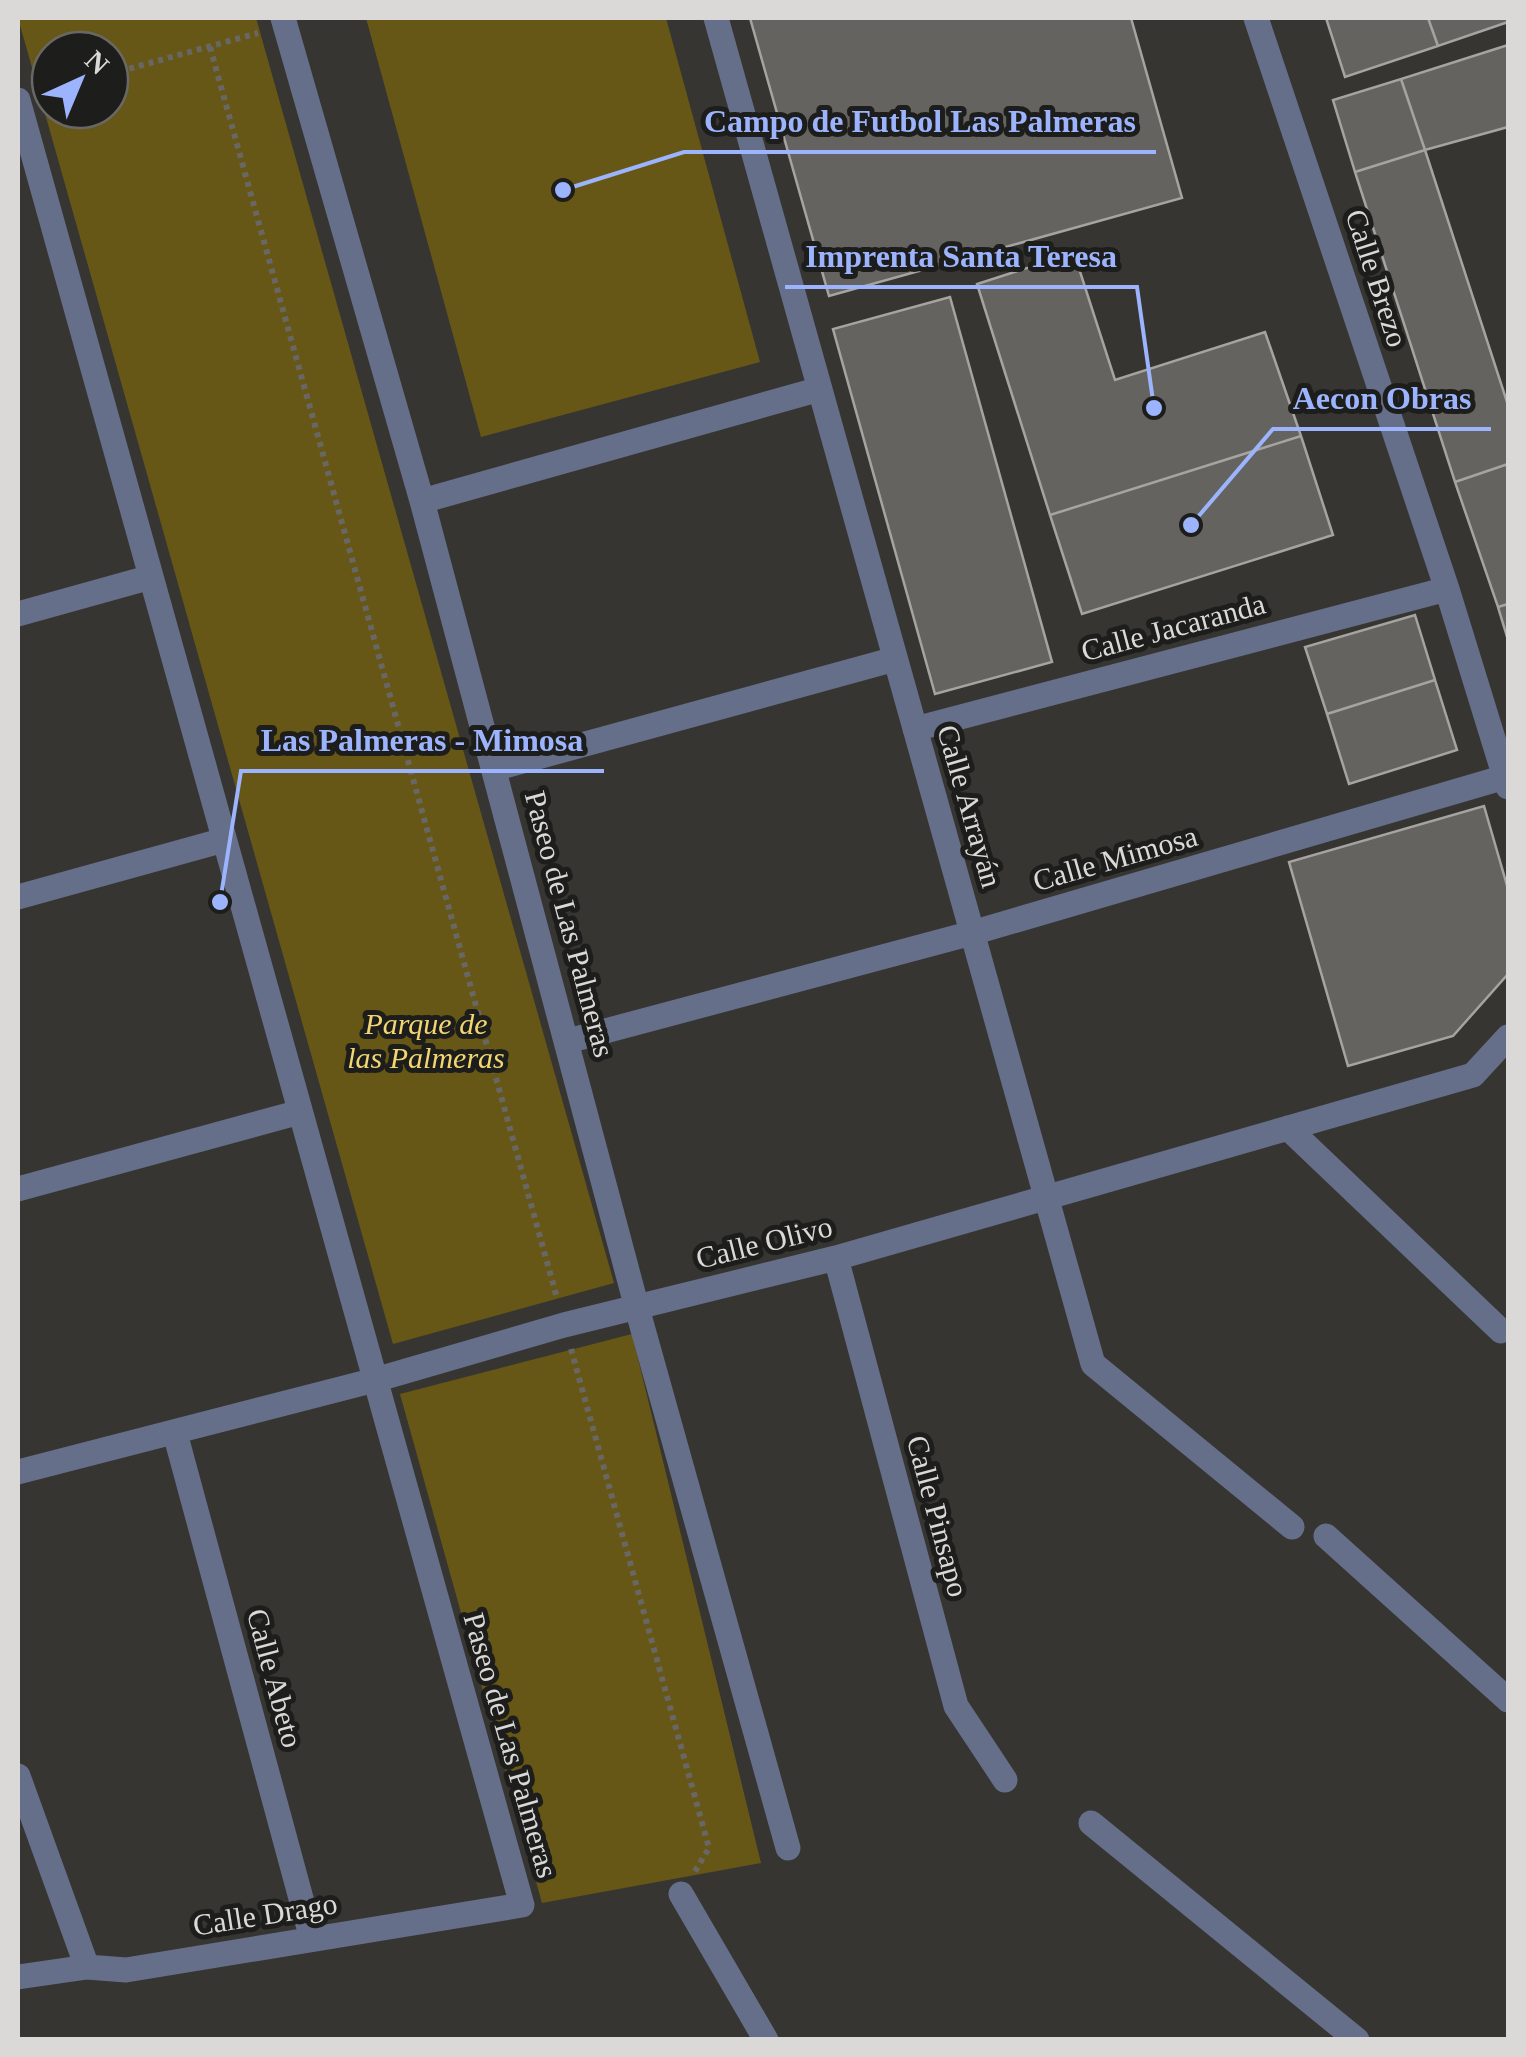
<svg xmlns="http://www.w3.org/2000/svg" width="1526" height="2057" viewBox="0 0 1526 2057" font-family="'Times New Roman',serif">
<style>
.green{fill:#675716;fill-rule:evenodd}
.building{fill:#64635f;stroke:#a5a4a0;stroke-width:2.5}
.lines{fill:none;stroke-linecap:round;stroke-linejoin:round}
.path{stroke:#686764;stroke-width:6;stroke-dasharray:5 5;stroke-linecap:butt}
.minor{stroke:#666f89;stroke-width:25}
.labels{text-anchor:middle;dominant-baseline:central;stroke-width:10;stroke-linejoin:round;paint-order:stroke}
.street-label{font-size:30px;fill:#dad9d7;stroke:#1d1d1b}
.park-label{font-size:30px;font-style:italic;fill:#f1d671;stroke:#1d1d1b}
.leader{fill:none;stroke:#9cb4fd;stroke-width:4}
.callout-dot{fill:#9cb4fd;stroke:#1d1d1b;stroke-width:4}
.callout-label{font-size:32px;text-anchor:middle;font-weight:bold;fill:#9cb4fd;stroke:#1d1d1b;stroke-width:10;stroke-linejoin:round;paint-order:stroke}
</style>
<rect width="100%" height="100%" fill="#363532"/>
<!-- green -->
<path class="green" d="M 18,18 L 256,18 L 614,1283 L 393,1344 ZM 50,50 L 110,50 L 110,110 L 50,110 Z
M 366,18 L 666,18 L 760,362 L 481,437 Z
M 632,1334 L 761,1863 L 542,1903 L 400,1394 Z"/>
<!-- building -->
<path class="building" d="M 750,18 L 1131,18 L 1182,198 L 829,296 Z
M 1326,18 L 1428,18 L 1438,46 L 1345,77 Z
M 1428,18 L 1508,18 L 1508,22 L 1438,46 Z
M 1508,45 L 1508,127 L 1425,150 L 1401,79 Z
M 1401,79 L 1425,150 L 1355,172 L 1333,100 Z
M 1425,150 L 1508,405 L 1508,464 L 1455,482 L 1355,172 Z
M 1074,253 L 1115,380 L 1265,332 L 1301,436 L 1050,515 L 977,284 Z
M 950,297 L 1052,662 L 935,694 L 833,329 Z
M 1301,436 L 1333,535 L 1082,614 L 1050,515 Z
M 1508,464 L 1508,604 L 1498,607 L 1455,482 Z
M 1508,604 L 1508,640 L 1498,607 Z
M 1415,615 L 1435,680 L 1327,714 L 1305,647 Z
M 1435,680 L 1457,750 L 1349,784 L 1327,714 Z
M 1484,806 L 1508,889 L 1508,974 L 1453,1036 L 1348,1066 L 1289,862 Z"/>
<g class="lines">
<!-- path -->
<path class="path" d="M 210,47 L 557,1298
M 110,74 L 258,33
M 571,1349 L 709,1848 L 694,1873"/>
<!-- minor -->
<path class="minor" d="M 283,18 L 422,501 L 637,1308 L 788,1848
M 716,18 L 1093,1364 L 1292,1527
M 1256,18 L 1447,589 L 1508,787
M 18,100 L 522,1905 L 126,1970 L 87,1967 L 18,1977
M 422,501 L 820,389
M 18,614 L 151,577
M 915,729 L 1447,589
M 494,769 L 895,659
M 18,897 L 224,840
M 568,1041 L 972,933 L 1505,777
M 1288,1128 L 1501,1331
M 18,1189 L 300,1112
M 836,1258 L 956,1706 L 1005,1780
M 175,1433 L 312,1939
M 18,1472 L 375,1380 L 564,1325 L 836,1258 L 1473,1075 L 1508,1037
M 1326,1536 L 1508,1700
M 18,1776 L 87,1967
M 1091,1823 L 1357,2040
M 681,1894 L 766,2040"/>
</g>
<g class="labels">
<!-- street labels -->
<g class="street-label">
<text transform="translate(1377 278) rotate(72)">Calle Brezo</text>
<text transform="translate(1173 627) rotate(-15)">Calle Jacaranda</text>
<text transform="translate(970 806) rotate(74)">Calle Arrayán</text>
<text transform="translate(1115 858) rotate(-16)">Calle Mimosa</text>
<text transform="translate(570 924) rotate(75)">Paseo de Las Palmeras</text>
<text transform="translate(764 1242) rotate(-14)">Calle Olivo</text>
<text transform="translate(938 1516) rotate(75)">Calle Pinsapo</text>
<text transform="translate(275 1678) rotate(75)">Calle Abeto</text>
<text transform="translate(511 1745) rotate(74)">Paseo de Las Palmeras</text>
<text transform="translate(265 1914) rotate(-9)">Calle Drago</text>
</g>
<!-- park labels -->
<g class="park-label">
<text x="426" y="1023">Parque de<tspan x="426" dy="34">las Palmeras</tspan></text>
</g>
</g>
<!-- callouts -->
<path class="leader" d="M563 190L684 152H1156M1154 408L1137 287H785M1191 525L1273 429H1491M220 902L241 771H604"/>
<g class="callout-dot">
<circle cx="563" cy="190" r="10"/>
<circle cx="1154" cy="408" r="10"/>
<circle cx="1191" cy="525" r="10"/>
<circle cx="220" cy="902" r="10"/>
</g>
<g class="callout-label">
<text x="920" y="132">Campo de Futbol Las Palmeras</text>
<text x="961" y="267">Imprenta Santa Teresa</text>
<text x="1382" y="409">Aecon Obras</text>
<text x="422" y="751">Las Palmeras - Mimosa</text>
</g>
<!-- border -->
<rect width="1526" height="2057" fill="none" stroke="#dad9d7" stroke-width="40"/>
<!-- north arrow -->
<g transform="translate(80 80) rotate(44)"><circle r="48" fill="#1d1d1b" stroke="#696866" stroke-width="2.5"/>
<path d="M0-8L18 38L0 25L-18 38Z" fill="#9cb4fd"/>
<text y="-15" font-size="28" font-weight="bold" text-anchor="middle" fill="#dad9d7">N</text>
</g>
</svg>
